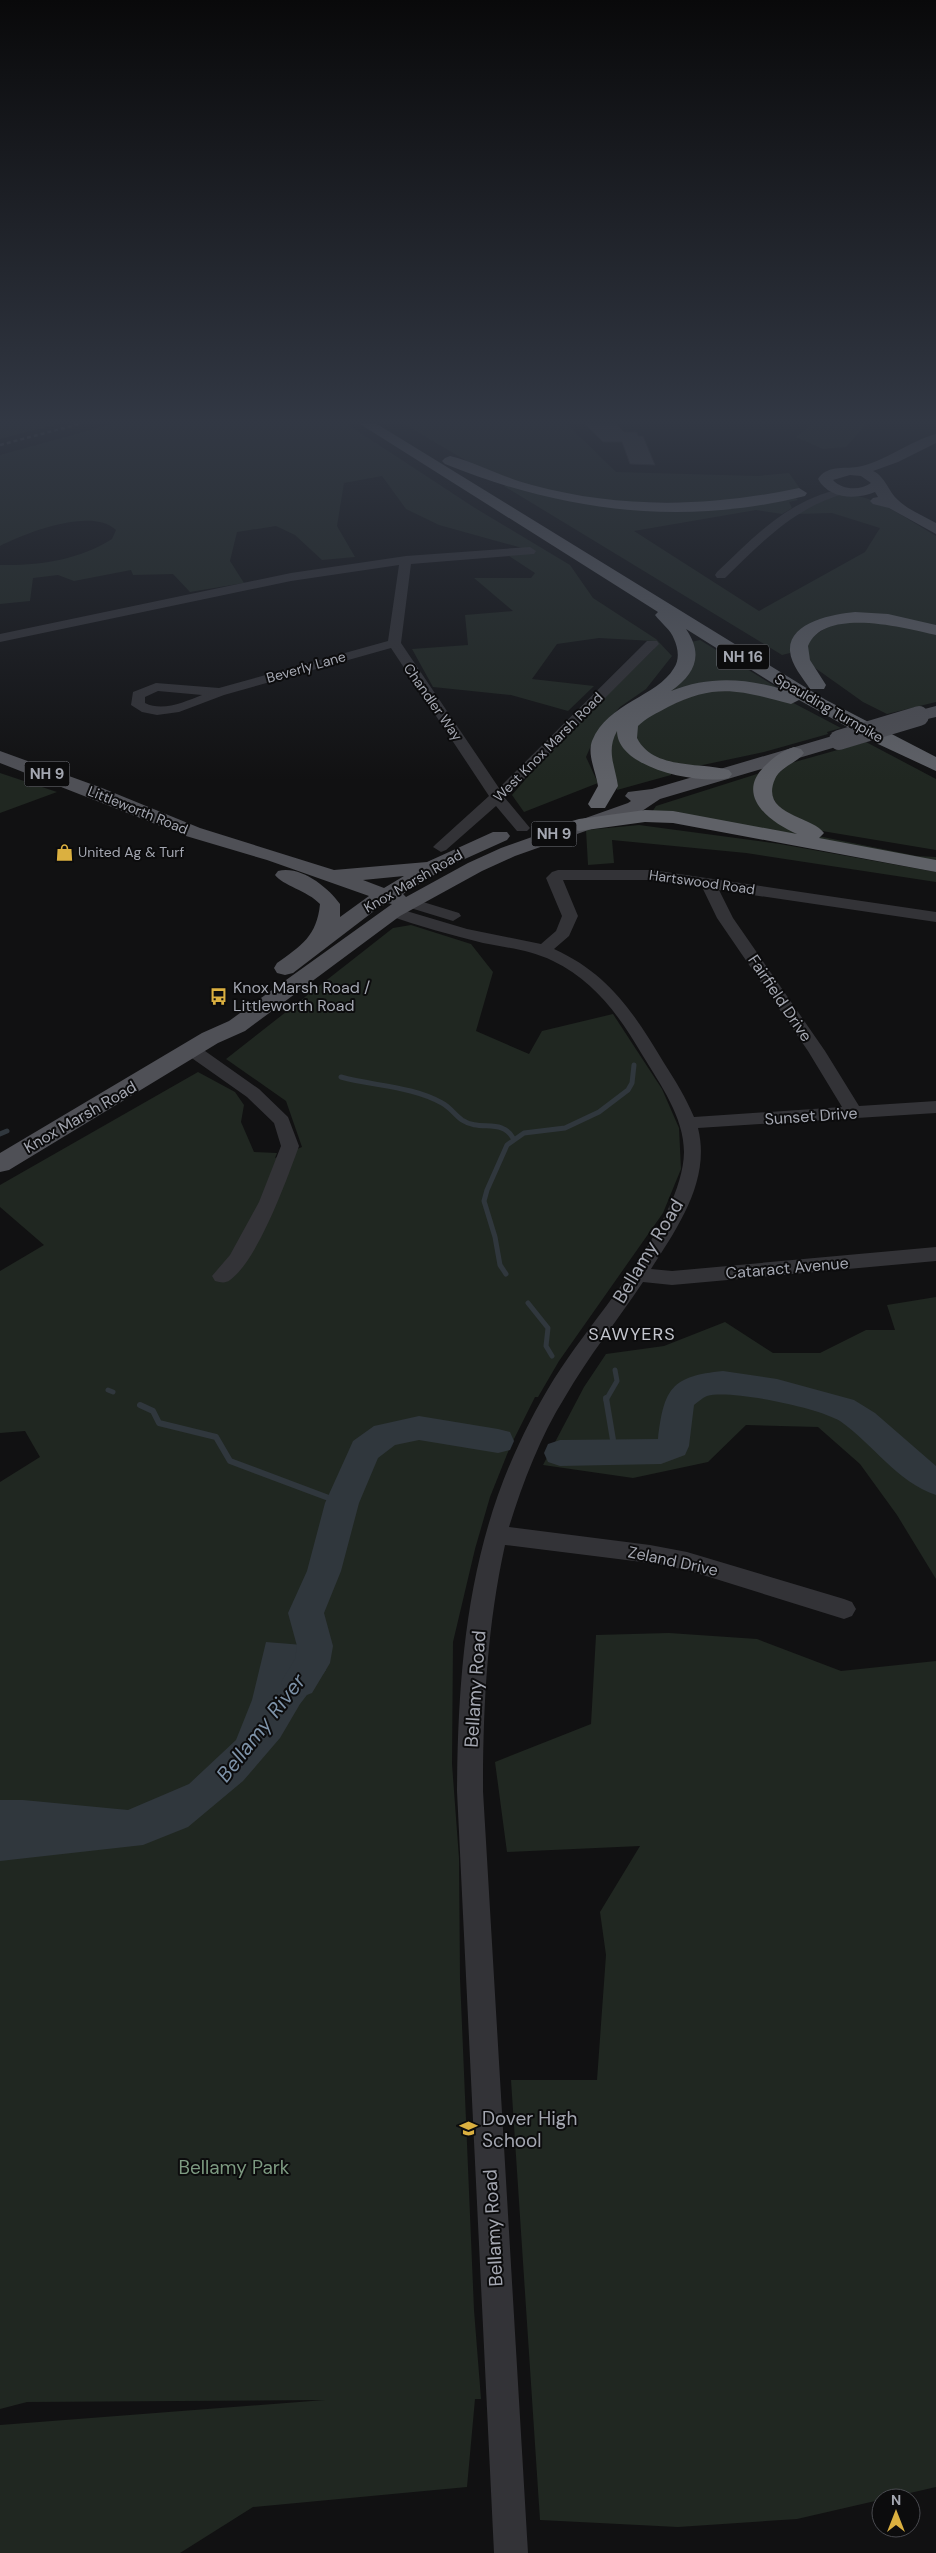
<svg xmlns="http://www.w3.org/2000/svg" width="936" height="2553" viewBox="0 0 936 2553" font-family="'DM Sans',sans-serif">
<style>
.green{fill:#202721}
.water{fill:#30373d}
.lines{fill:none;stroke-linecap:round;stroke-linejoin:round}
.stream-far1{stroke:#30373d;stroke-width:5}
.stream{stroke:#30373d;stroke-width:6}
.river{fill:#30373d;fill-rule:evenodd}
.building{fill:#45464a;stroke:#2c2b2e}
.minor{fill:#333337;fill-rule:evenodd}
.major{fill:#4f5056;fill-rule:evenodd}
.highway{fill:#5f6167;fill-rule:evenodd}
.rail{stroke:#4e4f54;stroke-width:2.5;stroke-dasharray:4 3;stroke-linecap:butt}
.major-bridge{stroke:#4f5056;stroke-width:20}
.labels{text-anchor:middle;dominant-baseline:central;stroke-width:4;stroke-linejoin:round;paint-order:stroke}
.far-street-label{font-size:14px;fill:#a4a7b1;stroke:#0c0c0d}
.far-poi-label{font-size:14px;fill:#a4a7b1;stroke:#0c0c0d;text-anchor:start}
.shield{fill:#0c0c0d;stroke:#767880;stroke-width:1}
.shield-label{font-size:15px;font-weight:bold;fill:#a4a7b1}
.poi-label{font-size:16px;fill:#a4a7b1;stroke:#0c0c0d;text-anchor:start}
.street-label{font-size:16px;fill:#a4a7b1;stroke:#0c0c0d}
.neighbourhood-label{font-size:18px;letter-spacing:1px;fill:#c4c6ce;stroke:#0c0c0d}
.near-street-label{font-size:19px;fill:#a4a7b1;stroke:#0c0c0d}
.near-poi-label{font-size:19px;fill:#a4a7b1;stroke:#0c0c0d;text-anchor:start}
.near-park-label{font-size:19px;fill:#7d9a81;stroke:#0c0c0d}
.near-water-label{font-size:21px;font-style:italic;fill:#7e93a9;stroke:#0c0c0d}
</style>
<rect width="100%" height="100%" fill="#111112"/>
<!-- green -->
<path class="green" d="M 0,424 L 58,424 L 0,439 Z
M 112,424 L 347,424 L 475,508 L 570,565 L 593,598 L 656,639 L 672,656 L 646,689 L 620,707 L 596,734 L 586,757 L 598,783 L 524,812 L 512,795 L 548,753 L 654,649 L 653,641 L 599,638 L 557,644 L 532,679 L 594,686 L 568,711 L 511,695 L 433,687 L 412,649 L 468,645 L 465,615 L 513,611 L 474,578 L 531,578 L 535,573 L 509,556 L 522,548 L 439,525 L 406,509 L 382,476 L 344,483 L 337,526 L 355,557 L 322,560 L 295,535 L 276,526 L 237,532 L 230,561 L 244,583 L 190,592 L 173,574 L 133,575 L 131,570 L 74,581 L 58,575 L 33,578 L 30,601 L 0,604 L 0,565 C 38,566 79,560 112,539 L 116,530 C 91,507 26,533 0,546 L 0,455 Z
M 404,424 L 567,424 L 616,472 L 758,476 L 789,473 L 801,490 L 712,503 L 611,502 L 542,491 L 477,467 Z
M 811,424 L 867,424 L 846,447 L 823,449 L 796,437 Z
M 506,485 L 617,507 L 795,497 L 798,500 L 789,502 L 792,508 L 782,514 L 756,510 L 634,531 L 759,611 L 865,552 L 880,528 L 832,513 L 797,514 C 808,507 823,497 836,495 C 867,489 910,521 936,536 L 936,627 L 853,615 L 792,643 L 790,653 L 782,655 L 504,486 Z
M 868,620 L 936,633 L 936,702 L 887,714 L 863,702 L 811,665 L 805,642 L 830,625 Z
M 700,640 L 776,687 L 772,689 L 714,682 L 621,730 L 671,770 L 671,775 L 617,790 L 608,736 L 666,691 L 691,642 Z
M 713,687 L 784,698 L 841,728 L 827,732 L 828,734 L 764,752 L 698,766 L 666,763 L 637,747 L 633,728 L 643,717 Z
M 866,742 L 936,779 L 936,850 L 822,831 L 779,808 L 772,796 L 772,778 L 791,763 Z
M 766,771 L 760,788 L 808,834 L 917,856 L 936,857 L 936,861 L 652,812 L 656,806 Z
M 0,773 L 57,792 L 0,813 Z
M 639,825 L 780,844 L 936,872 L 936,882 L 746,853 L 612,840 L 614,863 L 588,865 L 586,830 Z
M 411,925 L 471,944 L 493,972 L 476,1031 L 529,1054 L 542,1031 L 613,1014 L 662,1089 L 679,1128 L 681,1169 L 663,1213 L 559,1361 L 538,1397 L 535,1397 L 510,1447 L 490,1497 L 475,1549 L 453,1642 L 452,1764 L 459,1858 L 460,1978 L 474,2310 L 481,2399 L 475,2399 L 467,2487 L 253,2507 L 180,2553 L 0,2553 L 0,2425 L 325,2400 L 27,2402 L 0,2409 L 0,1482 L 40,1457 L 25,1431 L 0,1433 L 0,1271 L 44,1245 L 0,1207 L 0,1185 L 198,1072 L 235,1092 L 244,1105 L 241,1122 L 254,1152 L 277,1153 L 275,1158 L 302,1147 L 286,1101 L 226,1059 L 393,928 Z
M 936,1297 L 936,1579 L 897,1515 L 860,1464 L 818,1427 L 746,1425 L 708,1462 L 633,1478 L 543,1465 L 584,1387 L 606,1354 L 664,1346 L 725,1322 L 773,1353 L 820,1353 L 866,1330 L 895,1330 L 887,1305 Z
M 669,1633 L 757,1639 L 841,1671 L 936,1661 L 936,2487 L 797,2519 L 678,2527 L 540,2520 L 511,2080 L 597,2080 L 606,1955 L 600,1912 L 640,1846 L 507,1852 L 495,1762 L 591,1724 L 596,1635 Z"/>
<!-- water -->
<path class="water" d="M 266,1642 L 315,1646 L 326,1670 L 300,1704 L 280,1738 L 243,1781 L 188,1827 L 143,1845 L 0,1861 L 0,1800 L 23,1800 L 128,1810 L 189,1784 L 236,1740 L 252,1700 Z"/>
<g class="lines">
<!-- stream-far1 -->
<path class="stream-far1" d="M 341,1077 C 373,1086 412,1086 442,1103 C 450,1107 455,1115 462,1120 C 480,1132 502,1118 513,1138
M 0,1134 L 7,1131
M 506,1274 L 500,1265 L 495,1237 L 484,1201 L 487,1190 L 507,1145 L 524,1133 L 565,1128 L 599,1112 L 628,1090 L 632,1083 L 634,1065
M 528,1303 L 548,1328 L 546,1346 L 552,1356
M 108,1390 L 113,1392
M 606,1400 L 617,1381 L 615,1370"/>
<!-- stream -->
<path class="stream" d="M 606,1398 L 615,1452
M 140,1405 L 153,1411 L 159,1423 L 216,1437 L 230,1461 L 342,1503"/>
<!-- river -->
<path class="river" d="M 723,1371 L 777,1379 L 854,1400 L 875,1413 L 936,1466 L 936,1495 C 897,1482 873,1444 840,1421 C 819,1408 730,1389 707,1396 C 702,1398 698,1402 694,1405 L 689,1446 L 685,1455 L 661,1464 L 560,1466 L 548,1462 L 544,1453 L 548,1444 L 560,1440 L 658,1439 C 664,1389 671,1376 723,1371 Z
M 419,1416 L 498,1429 L 510,1432 L 514,1441 L 510,1450 L 498,1453 L 419,1440 L 395,1445 L 378,1458 L 359,1503 L 341,1571 L 324,1613 L 333,1646 L 330,1663 L 312,1693 L 299,1698 L 286,1693 L 281,1682 L 295,1659 L 297,1646 L 288,1613 L 307,1571 L 325,1503 L 349,1450 L 353,1441 L 374,1426 Z"/>
</g>
<!-- building -->
<path class="building" d="M 585,424 L 616,424 L 624,432 L 637,432 L 638,436 L 643,436 L 655,465 L 630,464 L 622,442 L 603,442 Z"/>
<g class="lines">
<!-- minor -->
<path class="minor" d="M 843,488 L 849,491 L 847,493 C 796,506 762,542 725,578 L 717,578 L 715,575 L 717,572 C 757,534 787,501 843,488 Z
M 530,547 L 536,551 L 534,554 L 411,564 L 401,643 L 499,788 L 647,641 L 657,641 L 659,644 L 505,798 L 530,828 L 527,831 L 517,831 L 496,806 L 446,850 L 441,852 L 433,847 L 436,844 L 489,796 L 391,648 L 224,695 L 179,712 L 157,715 L 142,712 L 131,705 L 133,692 L 156,683 L 219,688 L 388,641 L 399,565 L 291,581 L 0,642 L 0,634 L 291,573 L 406,556 ZM 158,691 L 202,695 C 184,702 163,712 145,703 L 145,697 Z
M 558,870 L 652,870 L 936,912 L 936,922 L 719,890 L 733,918 L 825,1051 L 859,1106 L 936,1101 L 936,1113 L 698,1128 C 711,1180 678,1227 651,1269 L 672,1271 L 936,1247 L 936,1261 L 672,1285 L 643,1282 C 617,1321 588,1357 565,1397 C 540,1437 523,1482 509,1527 L 650,1545 L 687,1552 L 844,1599 L 852,1602 L 856,1609 L 852,1616 L 844,1619 L 687,1570 L 650,1563 L 505,1545 C 487,1627 483,1708 483,1791 L 528,2553 L 494,2553 L 457,1791 C 458,1672 467,1554 519,1444 C 533,1414 549,1385 568,1358 C 604,1306 683,1216 684,1152 C 684,1117 660,1084 643,1056 C 620,1017 595,981 553,961 C 530,950 508,948 483,943 C 451,935 419,926 387,915 L 385,912 L 393,907 L 467,929 L 541,944 L 556,931 L 562,916 L 546,878 L 552,872 ZM 563,880 L 652,880 L 702,887 L 717,918 L 808,1051 L 842,1107 L 694,1117 C 686,1098 675,1080 664,1063 C 634,1013 609,974 554,949 L 569,936 L 578,916 Z
M 410,898 L 459,913 L 461,916 L 453,921 L 404,906 L 402,903 Z
M 192,1045 L 198,1046 L 259,1089 L 288,1117 L 299,1146 C 287,1179 258,1260 230,1280 C 225,1284 220,1282 215,1281 L 212,1276 L 230,1255 L 259,1202 L 281,1146 L 274,1123 L 247,1097 L 186,1054 L 183,1050 L 186,1046 Z"/>
<!-- major -->
<path class="major" d="M 936,434 L 936,443 L 898,462 L 873,471 C 885,476 888,491 898,500 C 908,510 924,516 936,523 L 936,534 L 889,508 L 873,504 L 870,501 L 873,498 L 878,497 L 875,492 C 856,500 829,499 818,479 C 827,465 843,469 857,467 C 885,462 909,441 936,434 ZM 850,475 L 861,476 L 871,483 C 860,491 842,490 833,480 Z
M 936,706 L 936,717 L 919,721 L 913,720 L 910,716 L 913,712 Z
M 839,734 L 846,736 L 848,740 L 846,744 L 660,799 L 642,811 L 515,856 L 482,871 L 400,916 L 245,1031 L 218,1043 L 9,1170 L 0,1172 L 0,1153 L 202,1033 L 229,1021 L 392,904 L 388,903 L 378,908 L 293,973 L 285,975 L 277,973 L 274,968 L 277,963 C 301,946 317,936 320,904 C 308,891 282,885 275,875 L 278,871 C 300,865 328,887 340,904 L 340,917 L 369,896 L 267,860 L 186,836 L 0,763 L 0,751 L 102,788 L 200,828 L 334,870 L 427,862 L 493,832 L 507,832 L 510,836 L 507,840 L 447,867 L 403,894 L 406,897 L 468,863 L 501,848 L 628,803 L 631,801 L 625,796 L 628,792 L 652,789 ZM 404,876 L 384,888 L 363,880 Z"/>
<!-- highway -->
<path class="highway" d="M 360,424 L 377,424 L 826,700 L 936,757 L 936,771 L 878,744 L 799,700 L 791,704 C 741,691 717,682 668,707 C 657,713 646,718 638,726 L 637,738 C 653,770 700,762 729,770 L 732,774 L 729,778 C 701,785 617,769 617,731 C 606,751 615,765 618,786 L 605,808 L 591,808 L 588,804 L 598,786 C 596,772 587,755 592,741 C 608,702 657,697 674,668 C 680,659 678,648 674,639 C 671,630 661,623 655,615 L 658,612 ZM 686,629 L 782,689 C 744,678 708,676 671,691 C 695,674 704,655 686,629 Z
M 450,456 C 478,463 504,478 532,485 C 620,509 710,507 799,488 L 807,493 L 805,496 C 682,527 560,511 445,464 L 442,461 L 445,458 Z
M 855,612 L 888,614 L 936,625 L 936,635 C 906,628 824,606 808,646 L 810,660 L 826,685 L 824,689 L 810,689 C 803,678 791,665 790,651 C 788,622 834,614 855,612 Z
M 794,747 L 801,749 L 804,753 C 797,763 780,767 775,779 C 759,815 813,816 824,833 L 819,838 L 936,860 L 936,872 L 673,823 L 645,822 L 579,831 L 572,829 L 569,825 L 572,821 L 579,819 L 645,810 L 673,811 L 797,834 C 767,821 733,793 768,763 C 775,756 784,750 794,747 Z"/>
<!-- rail -->
<path class="rail" d="M 0,445 L 79,424"/>
<!-- major-bridge -->
<path class="major-bridge" d="M 839,740 L 919,716"/>
</g>
<!-- sky -->
<linearGradient id="sky" x2="0" y2="1"><stop stop-color="#09090a"/><stop offset="0.54" stop-color="#323844"/><stop offset="1" stop-color="#323844" stop-opacity="0"/></linearGradient>
<rect width="936" height="781" fill="url(#sky)"/>
<!-- icons -->
<defs>
<symbol id="shop-bare" viewBox="-9 -9 18 18"><path d="M-5-2.5h2.3a2.7 3.5 0 0 1 5.4 0H5L5.5 6h-11ZM-1.5-2.5h3a1.5 2.3 0 0 0-3 0Z" fill="#dbb040" stroke="#0c0c0d" stroke-width="2.5" paint-order="stroke"/></symbol>
<symbol id="bus-bare" viewBox="-9 -9 18 18"><path d="M-5-6H5V4H4V6H2V4H-2V6H-4V4H-5ZM-3.5-4V0h7V-4ZM-3.5 1.2v1.5H-2V1.2ZM2 1.2v1.5H3.5V1.2Z" fill="#dbb040" stroke="#0c0c0d" stroke-width="2.5" paint-order="stroke"/></symbol>
<symbol id="school-bare" viewBox="-9 -9 18 18"><path d="M0-5L7-2L0 1L-7-2ZM-4 1L0 2.5L4 1V4Q0 6-4 4Z" fill="#dbb040" stroke="#0c0c0d" stroke-width="2.5" paint-order="stroke"/></symbol>
</defs>
<g fill-rule="evenodd">
<use href="#shop-bare" x="52" y="840" width="25" height="25"/>
<use href="#bus-bare" x="206" y="984" width="25" height="25"/>
<use href="#school-bare" x="456" y="2116" width="25" height="25"/>
</g>
<g class="labels">
<!-- far-street labels -->
<g class="far-street-label">
<text transform="translate(306 667) rotate(-16)">Beverly Lane</text>
<text transform="translate(433 702) rotate(55)">Chandler Way</text>
<text transform="translate(829 708) rotate(30)">Spaulding Turnpike</text>
<text transform="translate(548 747) rotate(-45)">West Knox Marsh Road</text>
<text transform="translate(138 810) rotate(22)">Littleworth Road</text>
<text transform="translate(413 881) rotate(-30)">Knox Marsh Road</text>
<text transform="translate(702 882) rotate(8)">Hartswood Road</text>
</g>
<!-- far-poi labels -->
<g class="far-poi-label">
<text x="78" y="852">United Ag &amp; Turf</text>
</g>
<!-- shield labels -->
<g class="shield">
<rect x="717" y="644.5" width="52" height="25" rx="4"/>
<rect x="24.5" y="761.5" width="45" height="25" rx="4"/>
<rect x="531.5" y="821.5" width="45" height="25" rx="4"/>
</g>
<g class="shield-label">
<text x="743" y="657">NH 16</text>
<text x="47" y="774">NH 9</text>
<text x="554" y="834">NH 9</text>
</g>
<!-- poi labels -->
<g class="poi-label">
<text x="233" y="987">Knox Marsh Road /<tspan x="233" dy="18">Littleworth Road</tspan></text>
</g>
<!-- street labels -->
<g class="street-label">
<text transform="translate(780 998) rotate(56)">Fairfield Drive</text>
<text transform="translate(811 1116) rotate(-4)">Sunset Drive</text>
<text transform="translate(80 1117) rotate(-30)">Knox Marsh Road</text>
<text transform="translate(787 1268) rotate(-5)">Cataract Avenue</text>
<text transform="translate(673 1561) rotate(12)">Zeland Drive</text>
</g>
<!-- neighbourhood labels -->
<g class="neighbourhood-label">
<text x="632" y="1334">SAWYERS</text>
</g>
<!-- near-street labels -->
<g class="near-street-label">
<text transform="translate(648 1251) rotate(-59)">Bellamy Road</text>
<text transform="translate(475 1689) rotate(-86)">Bellamy Road</text>
<text transform="translate(493 2228) rotate(-93)">Bellamy Road</text>
</g>
<!-- near-poi labels -->
<g class="near-poi-label">
<text x="482" y="2118">Dover High<tspan x="482" dy="22">School</tspan></text>
</g>
<!-- near-park labels -->
<g class="near-park-label">
<text x="234" y="2167">Bellamy Park</text>
</g>
<!-- near-water labels -->
<g class="near-water-label">
<text transform="translate(261 1728) rotate(-52)">Bellamy River</text>
</g>
</g>
<!-- north arrow -->
<g transform="translate(896 2513)"><circle r="24" fill="#0c0c0d" stroke="#494a4f"/>
<path d="M0-4L9 19L0 12L-9 19Z" fill="#dbb040"/>
<text y="-8" font-size="14" font-weight="bold" text-anchor="middle" fill="#a4a7b1">N</text>
</g>
</svg>
